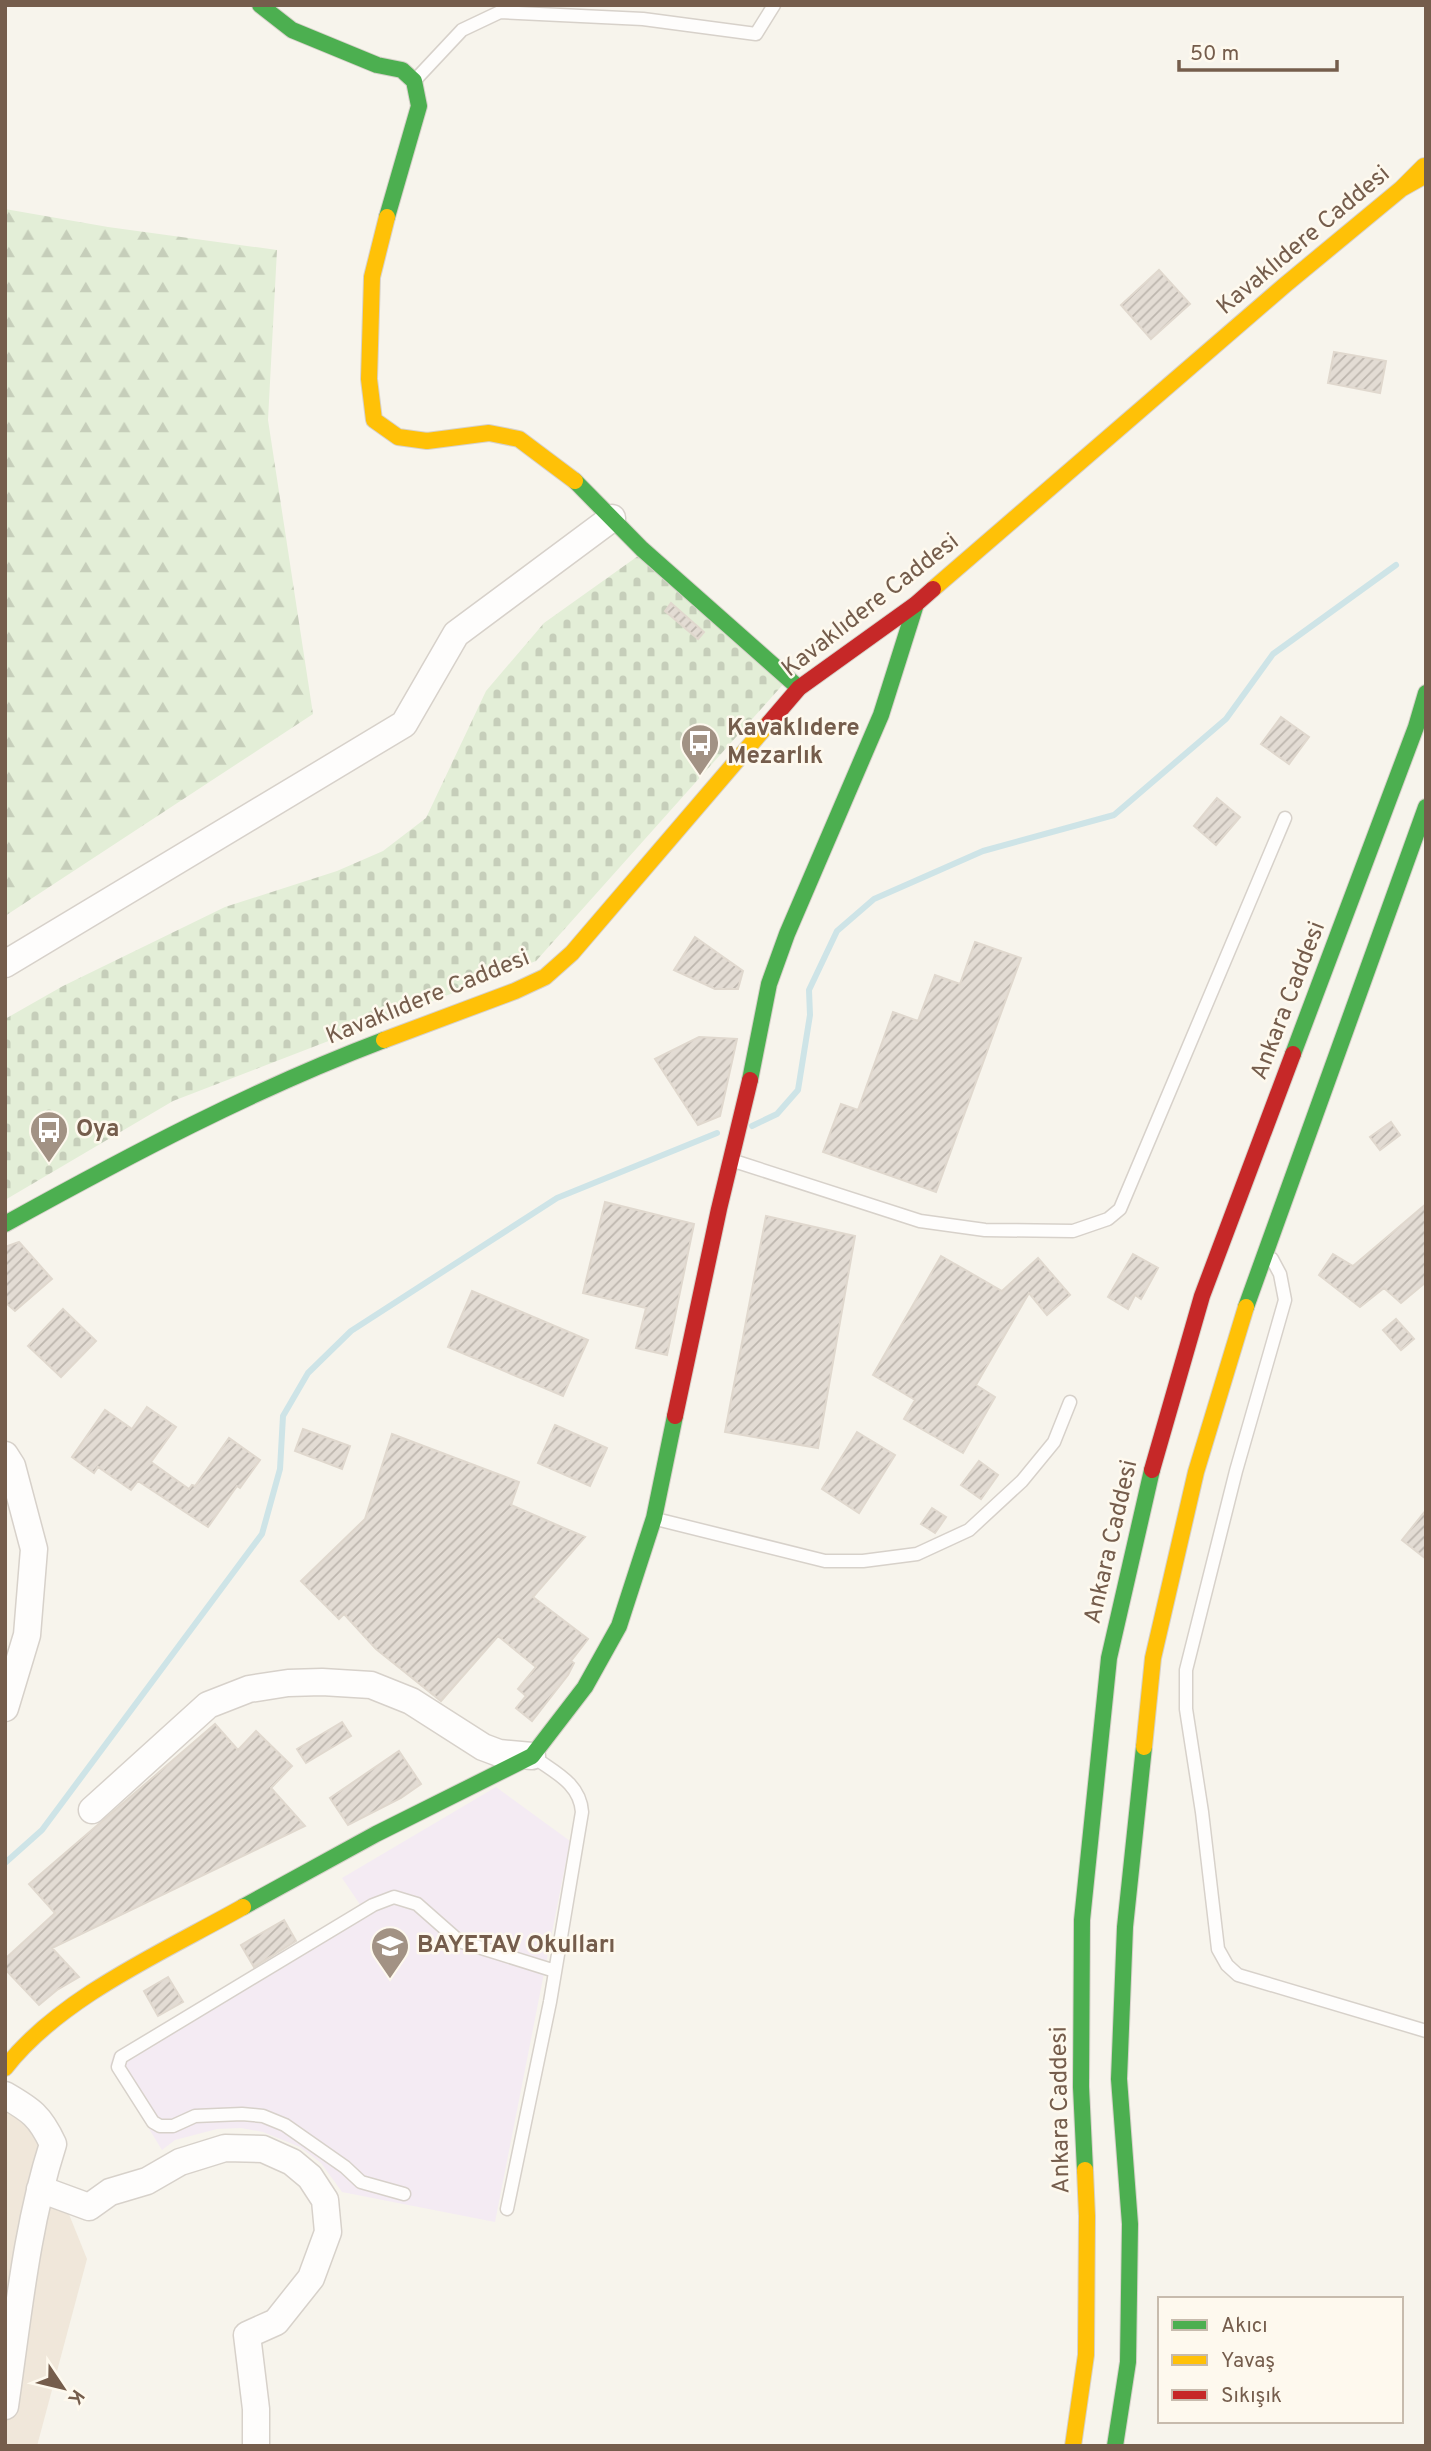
<svg xmlns="http://www.w3.org/2000/svg" width="1431" height="2451" viewBox="0 0 1431 2451" font-family="Overpass,sans-serif">
<style>
.residential{fill:#f0e7da}
.education{fill:#f4ebf3}
.forest{fill:url(#forest-firs)}
.cemetery{fill:url(#cemetery-stones)}
.lines{fill:none;stroke-linecap:round;stroke-linejoin:round}
.stream{stroke:#cee4e7;stroke-width:6}
.building{fill:url(#building-hatch);stroke:#e0d8ce;stroke-width:2}
.lane-casing{stroke:#d7d1ca;stroke-width:15}
.street-casing{stroke:#d7d1ca;stroke-width:29}
.fast-casing{stroke:#d7d1ca;stroke-width:18}
.slow-casing{stroke:#d7d1ca;stroke-width:18}
.jam-casing{stroke:#d7d1ca;stroke-width:18}
.lane{stroke:#fefdfc;stroke-width:12}
.street{stroke:#fefdfc;stroke-width:26}
.fast{stroke:#4caf50;stroke-width:16}
.slow{stroke:#ffc107;stroke-width:16}
.jam{stroke:#c62828;stroke-width:16}
.labels{text-anchor:middle;dominant-baseline:central;stroke-width:5;stroke-linejoin:round;paint-order:stroke}
.street-label{font-size:24px;fill:#755d4c;stroke:#fef9ee}
.poi-label{font-size:24px;font-weight:bold;fill:#755d4c;stroke:#fef9ee;text-anchor:start}
</style>
<defs>
<pattern id="forest-firs" width="22" height="20" patternUnits="userSpaceOnUse" patternTransform="scale(1.75)"><rect width="22" height="20" fill="#e3eed7"/><path d="M5 1l3.5 6h-7zM16 11l3.5 6h-7z" fill="#c6ceba"/></pattern>
<pattern id="cemetery-stones" width="16" height="16" patternUnits="userSpaceOnUse" patternTransform="scale(1.75)"><rect width="16" height="16" fill="#e3eed7"/><path d="M2 7V4a2 2 0 0 1 4 0v3zM10 15v-3a2 2 0 0 1 4 0v3z" fill="#c6ceba"/></pattern>
<pattern id="building-hatch" width="6" height="6" patternUnits="userSpaceOnUse" patternTransform="scale(1.75)"><rect width="6" height="6" fill="#e3dcd4"/><path d="M-1 1l2-2M0 6l6-6M5 7l2-2" fill="none" stroke="#bdb6ae"/></pattern>
</defs>
<rect width="100%" height="100%" fill="#f7f4ec"/>
<!-- residential -->
<path class="residential" d="M 5,2090 L 37,2135 L 87,2259 L 37,2446 L 5,2446 Z"/>
<!-- education -->
<path class="education" d="M 496,1787 L 570,1841 L 495,2222 L 342,2192 L 321,2163 L 300,2147 L 263,2132 L 241,2128 L 217,2129 L 175,2140 L 162,2150 L 110,2065 L 114,2053 L 361,1906 L 342,1878 Z"/>
<!-- forest -->
<path class="forest" d="M 5,209 L 108,227 L 277,250 L 268,420 L 313,714 L 5,916 Z"/>
<!-- cemetery -->
<path class="cemetery" d="M 638,556 L 787,680 L 536,961 L 173,1101 L 5,1200 L 5,1019 L 63,986 L 225,907 L 337,871 L 383,851 L 426,818 L 486,691 L 544,623 Z"/>
<g class="lines">
<!-- stream -->
<path class="stream" d="M 752,1126 L 777,1114 L 798,1090 L 810,1015 L 809,990 L 837,931 L 874,899 L 983,851 L 1114,815 L 1226,719 L 1273,654 L 1396,565
M 5,1863 L 42,1830 L 262,1534 L 280,1469 L 283,1416 L 308,1373 L 351,1331 L 557,1198 L 717,1133"/>
</g>
<!-- building -->
<path class="building" d="M 1159,270 L 1190,304 L 1151,339 L 1121,305 Z
M 1334,352 L 1386,361 L 1380,393 L 1328,383 Z
M 671,603 L 704,632 L 698,639 L 665,611 Z
M 1281,717 L 1309,737 L 1289,764 L 1261,744 Z
M 1217,798 L 1240,817 L 1216,845 L 1194,826 Z
M 695,937 L 743,971 L 738,989 L 715,989 L 674,970 Z
M 975,942 L 1021,958 L 936,1192 L 823,1152 L 841,1104 L 858,1110 L 893,1012 L 918,1021 L 935,975 L 960,984 Z
M 699,1037 L 737,1039 L 720,1116 L 698,1125 L 655,1059 Z
M 1391,1122 L 1400,1135 L 1380,1150 L 1370,1137 Z
M 605,1202 L 694,1224 L 667,1355 L 636,1348 L 646,1308 L 583,1293 Z
M 1426,1204 L 1426,1282 L 1401,1303 L 1384,1288 L 1360,1307 L 1319,1275 L 1333,1254 L 1353,1266 Z
M 766,1216 L 855,1236 L 818,1448 L 725,1432 Z
M 19,1242 L 52,1279 L 15,1311 L 5,1302 L 5,1247 Z
M 1133,1254 L 1158,1268 L 1141,1299 L 1135,1295 L 1128,1309 L 1108,1297 Z
M 941,1256 L 1002,1291 L 1038,1258 L 1070,1295 L 1047,1315 L 1029,1293 L 976,1385 L 995,1397 L 963,1453 L 904,1419 L 915,1400 L 873,1375 Z
M 472,1291 L 588,1340 L 563,1396 L 448,1347 Z
M 63,1309 L 96,1341 L 61,1377 L 28,1346 Z
M 1396,1319 L 1414,1339 L 1401,1350 L 1383,1330 Z
M 147,1407 L 176,1427 L 151,1462 L 189,1489 L 192,1485 L 195,1486 L 229,1438 L 260,1460 L 240,1488 L 237,1486 L 208,1527 L 138,1481 L 131,1490 L 98,1467 L 94,1473 L 72,1457 L 105,1410 L 132,1429 Z
M 555,1425 L 607,1448 L 590,1486 L 538,1463 Z
M 303,1429 L 350,1446 L 342,1469 L 295,1451 Z
M 857,1432 L 895,1455 L 859,1513 L 822,1489 Z
M 392,1434 L 519,1482 L 511,1505 L 585,1537 L 533,1597 L 588,1639 L 571,1661 L 574,1663 L 568,1675 L 532,1721 L 516,1708 L 526,1696 L 518,1689 L 536,1667 L 498,1636 L 441,1701 L 376,1649 L 344,1614 L 339,1619 L 301,1581 L 365,1519 Z
M 979,1461 L 998,1475 L 981,1499 L 961,1485 Z
M 932,1508 L 946,1517 L 935,1533 L 921,1524 Z
M 1426,1510 L 1426,1559 L 1402,1540 Z
M 342,1722 L 351,1736 L 306,1763 L 297,1749 Z
M 215,1724 L 238,1750 L 256,1731 L 292,1766 L 271,1788 L 305,1826 L 52,1948 L 79,1977 L 57,1990 L 39,2005 L 5,1969 L 5,1959 L 55,1913 L 29,1884 Z
M 399,1751 L 421,1784 L 401,1798 L 348,1825 L 330,1798 Z
M 284,1920 L 296,1941 L 254,1967 L 241,1945 Z
M 168,1977 L 183,2002 L 158,2016 L 144,1991 Z"/>
<g class="lines">
<defs>
<path id="lane" d="M 417,78 L 462,30 L 500,12 L 643,19 L 756,34 L 774,5
M 734,1161 L 920,1221 L 985,1230 L 1073,1231 L 1108,1219 L 1120,1209 L 1285,818
M 1272,1259 L 1280,1274 L 1285,1300 L 1236,1471 L 1186,1670 L 1186,1709 L 1202,1812 L 1218,1949 L 1227,1965 L 1238,1975 L 1426,2031
M 656,1519 L 825,1561 L 863,1561 L 917,1554 L 969,1530 L 1022,1481 L 1054,1442 L 1070,1402
M 404,2194 L 361,2182 L 345,2167 L 285,2125 L 263,2116 L 242,2114 L 195,2116 L 173,2126 L 160,2126 L 153,2122 L 118,2067 L 121,2057 L 373,1905 L 394,1897 L 417,1904 L 459,1941 L 555,1971
M 507,2209 L 550,2002 L 582,1812 C 580,1784 556,1773 535,1758"/>
<path id="street" d="M 5,964 L 404,724 L 456,634 L 612,518
M 5,1455 L 12,1466 L 34,1549 L 27,1635 L 5,1708
M 92,1810 L 208,1705 L 249,1689 L 288,1683 L 322,1682 L 371,1685 L 411,1701 L 483,1747 L 499,1753 L 532,1756
M 5,2095 C 31,2110 40,2116 53,2144 C 26,2228 18,2318 5,2406
M 40,2189 L 89,2207 L 110,2192 L 147,2181 L 180,2162 L 225,2148 L 263,2149 L 292,2162 L 310,2177 L 325,2200 L 328,2232 L 311,2278 L 276,2322 L 247,2335 L 256,2409 L 256,2446"/>
<path id="fast" d="M 260,5 L 292,30 L 377,65 L 402,70 L 414,81 L 419,106 L 387,217
M 575,481 L 642,549 L 799,688
M 1293,1054 L 1416,727 L 1426,693
M 750,1080 L 769,984 L 787,934 L 881,715 L 916,604
M 5,1224 C 128,1156 252,1090 384,1040
M 1246,1307 L 1426,807
M 243,1907 L 376,1834 L 532,1756 L 585,1687 L 619,1626 L 654,1518 L 675,1416
M 1085,2170 L 1081,2087 L 1082,1920 L 1109,1658 L 1152,1470
M 1115,2446 L 1128,2362 L 1130,2224 L 1119,2079 L 1125,1927 L 1144,1747"/>
<path id="slow" d="M 1401,189 L 1426,175
M 387,217 L 372,277 L 369,379 L 374,420 L 398,437 L 427,441 L 489,433 L 519,439 L 575,481
M 933,589 L 1285,285 L 1401,189 L 1424,166
M 384,1040 L 515,991 L 545,977 L 572,953 L 769,723
M 1144,1747 L 1153,1658 L 1196,1472 L 1246,1307
M 5,2068 C 60,1997 165,1951 243,1907
M 1073,2446 L 1086,2355 L 1087,2216 L 1085,2170"/>
<path id="jam" d="M 769,723 L 799,688 L 916,604 L 933,589
M 675,1416 L 719,1209 L 750,1080
M 1152,1470 L 1202,1296 L 1293,1054"/>
</defs>
<!-- lane casing -->
<use href="#lane" class="lane-casing"/>
<!-- street casing -->
<use href="#street" class="street-casing"/>
<!-- fast casing -->
<use href="#fast" class="fast-casing"/>
<!-- slow casing -->
<use href="#slow" class="slow-casing"/>
<!-- jam casing -->
<use href="#jam" class="jam-casing"/>
<!-- lane -->
<use href="#lane" class="lane"/>
<!-- street -->
<use href="#street" class="street"/>
<!-- fast -->
<use href="#fast" class="fast"/>
<!-- slow -->
<use href="#slow" class="slow"/>
<!-- jam -->
<use href="#jam" class="jam"/>
</g>
<!-- icons -->
<defs>
<symbol id="bus-pin" viewBox="-11 -11 22 30"><path d="M0 17L-7.5 6A9.5 9.5 0 1 1 7.5 6Z" fill="#a29284" stroke="#fef9ee"/><path d="M-5-6H5V4H4V6H2V4H-2V6H-4V4H-5ZM-3.5-4V0h7V-4ZM-3.5 1.2v1.5H-2V1.2ZM2 1.2v1.5H3.5V1.2Z" fill="#fff"/></symbol>
<symbol id="school-pin" viewBox="-11 -11 22 30"><path d="M0 17L-7.5 6A9.5 9.5 0 1 1 7.5 6Z" fill="#a29284" stroke="#fef9ee"/><path d="M0-5L7-2L0 1L-7-2ZM-4 1L0 2.5L4 1V4Q0 6-4 4Z" fill="#fff"/></symbol>
</defs>
<g fill-rule="evenodd">
<use href="#bus-pin" x="678" y="721" width="44" height="60"/>
<use href="#bus-pin" x="27" y="1108" width="44" height="60"/>
<use href="#school-pin" x="368" y="1924" width="44" height="60"/>
</g>
<g class="labels">
<!-- street labels -->
<g class="street-label">
<text transform="translate(1304 241) rotate(-40)">Kavaklıdere Caddesi</text>
<text transform="translate(871 606) rotate(-38)">Kavaklıdere Caddesi</text>
<text transform="translate(428 998) rotate(-22)">Kavaklıdere Caddesi</text>
<text transform="translate(1289 1001) rotate(-69)">Ankara Caddesi</text>
<text transform="translate(1112 1542) rotate(-77)">Ankara Caddesi</text>
<text transform="translate(1061 2110) rotate(-91)">Ankara Caddesi</text>
</g>
<!-- poi labels -->
<g class="poi-label">
<text x="727" y="729">Kavaklıdere<tspan x="727" dy="28">Mezarlık</tspan></text>
<text x="76" y="1130">Oya</text>
<text x="417" y="1946">BAYETAV Okulları</text>
</g>
</g>
<!-- border -->
<rect width="1431" height="2451" fill="none" stroke="#755d4c" stroke-width="14"/>
<!-- legend -->
<rect x="1158" y="2297" width="245" height="126" fill="#fef9ee" stroke="#c7bbad" stroke-width="2"/>
<rect x="1172" y="2320" width="35" height="10" fill="#4caf50" stroke="#c7bbad" stroke-width="2"/>
<text x="1221" y="2332" font-size="21" fill="#755d4c">Akıcı</text>
<rect x="1172" y="2355" width="35" height="10" fill="#ffc107" stroke="#c7bbad" stroke-width="2"/>
<text x="1221" y="2367" font-size="21" fill="#755d4c">Yavaş</text>
<rect x="1172" y="2390" width="35" height="10" fill="#c62828" stroke="#c7bbad" stroke-width="2"/>
<text x="1221" y="2402" font-size="21" fill="#755d4c">Sıkışık</text>
<!-- north arrow -->
<g transform="translate(63 2388) rotate(125)" stroke="#fef9ee" stroke-width="5" paint-order="stroke">
<path d="M0-5L12 26L0 18L-12 26Z" fill="#755d4c"/>
<text y="-10" font-size="19" font-weight="bold" text-anchor="middle" fill="#755d4c">K</text>
</g>
<!-- scale -->
<path d="M1179 60v10h158v-10" fill="none" stroke="#755d4c" stroke-width="3.5"/>
<text x="1190" y="60" font-size="21" fill="#755d4c" stroke="#fef9ee" stroke-width="5" paint-order="stroke">50 m</text>
</svg>
